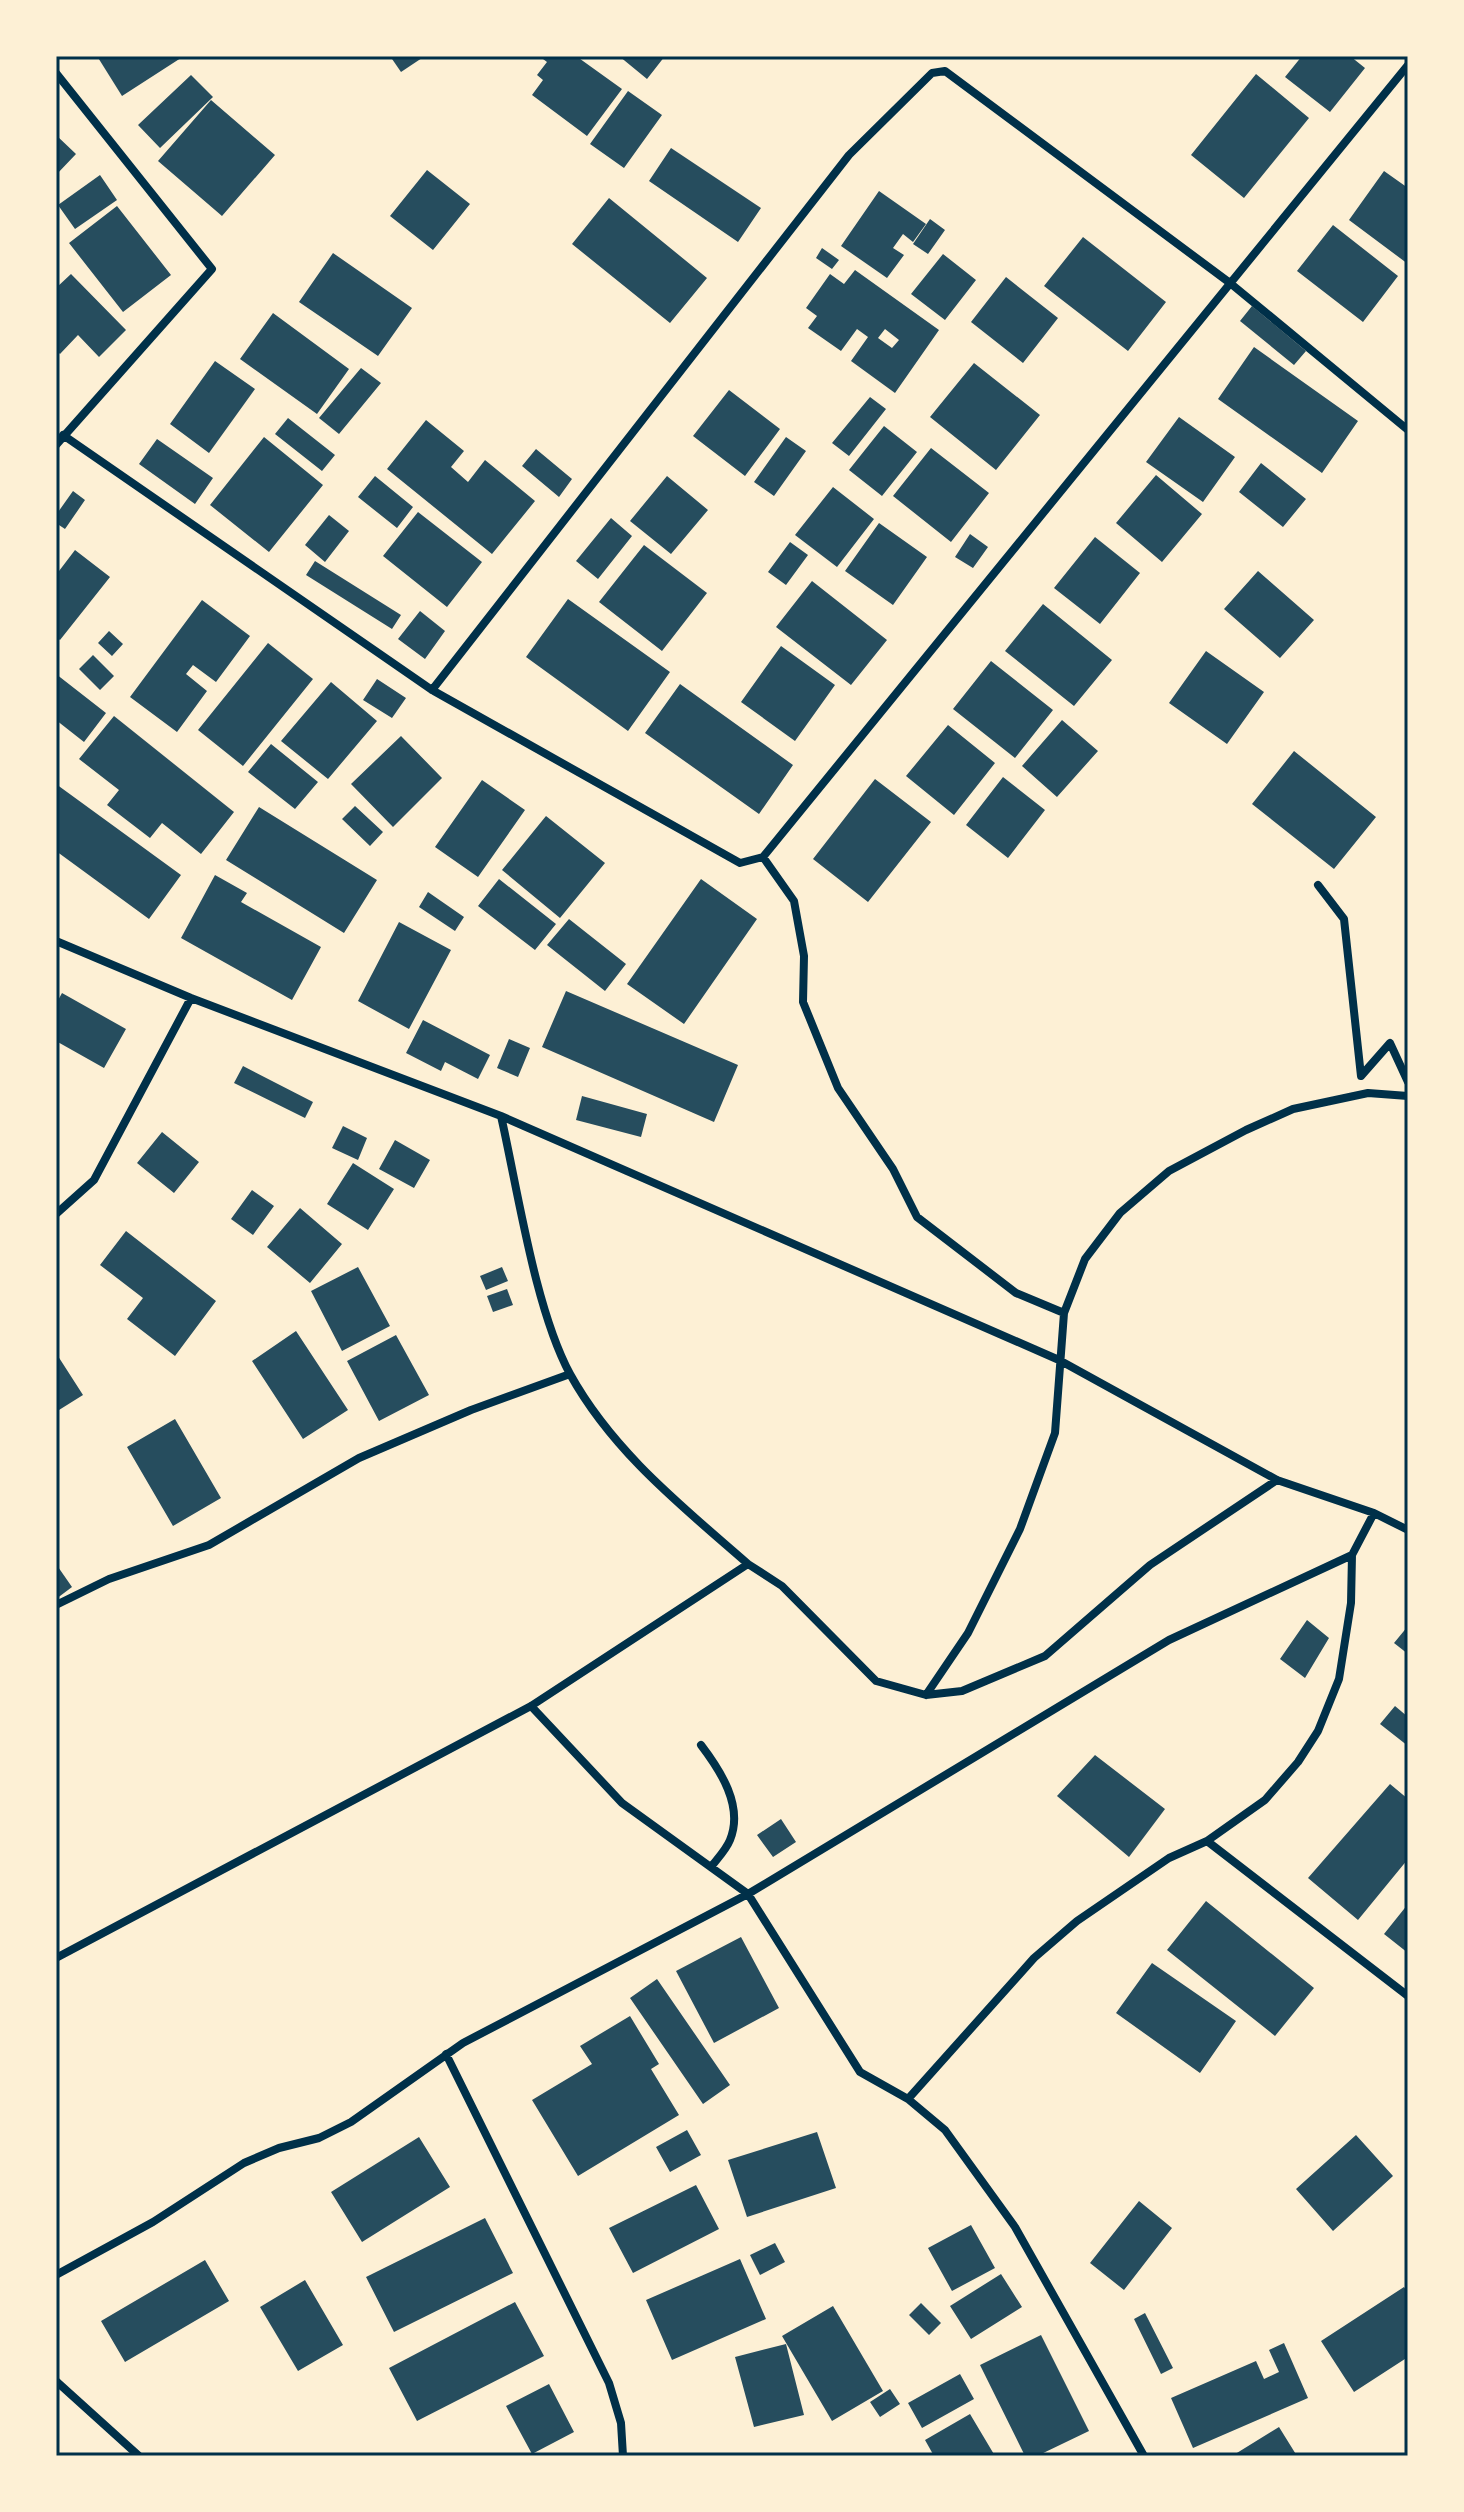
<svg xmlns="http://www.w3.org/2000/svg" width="1464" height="2512" viewBox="0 0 1464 2512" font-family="'Roboto Serif',serif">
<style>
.building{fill:#264d5e;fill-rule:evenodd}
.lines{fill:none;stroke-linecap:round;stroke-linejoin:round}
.minor{stroke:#003049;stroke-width:8}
.neatline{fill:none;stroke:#003049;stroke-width:3}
</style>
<rect width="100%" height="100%" fill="#fdf0d5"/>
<!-- building -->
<path class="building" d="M 97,56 L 184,56 L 122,96 Z
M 390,56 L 425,56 L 401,72 Z
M 539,56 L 576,56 L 622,89 L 587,136 L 532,95 L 543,80 L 537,75 L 547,62 Z
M 619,56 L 665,56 L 647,79 Z
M 1302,56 L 1350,56 L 1365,68 L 1330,112 L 1285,77 Z
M 1256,74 L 1309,118 L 1244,198 L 1191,155 Z
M 191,75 L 213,97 L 160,148 L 138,125 Z
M 628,91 L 662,115 L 624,168 L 590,144 Z
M 211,100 L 275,155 L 222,216 L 158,161 Z
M 56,135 L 76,154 L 56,175 Z
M 671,148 L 761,208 L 738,242 L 649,181 Z
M 427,170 L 470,204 L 433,250 L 390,216 Z
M 1384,171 L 1408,188 L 1408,264 L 1349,220 Z
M 100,175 L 117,200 L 75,229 L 58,205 Z
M 879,191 L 926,224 L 913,242 L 903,234 L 893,248 L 904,255 L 887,278 L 841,246 Z
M 609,198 L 707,278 L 670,323 L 572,244 Z
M 117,206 L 171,275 L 123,312 L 69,243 Z
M 930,219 L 945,230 L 928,254 L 913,244 Z
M 1333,225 L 1398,276 L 1363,322 L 1297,271 Z
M 1083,237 L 1166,302 L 1128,351 L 1044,286 Z
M 822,248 L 839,260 L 832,269 L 816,258 Z
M 333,253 L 412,308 L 378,356 L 299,302 Z
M 943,254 L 976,280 L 945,320 L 911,294 Z
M 855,270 L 939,330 L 895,393 L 851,361 L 868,337 L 857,329 L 841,351 L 808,328 L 817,316 L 806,308 L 830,274 L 844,284 ZM 885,329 L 899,340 L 892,348 L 878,338 Z
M 71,274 L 126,330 L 99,357 L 78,335 L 60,354 L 56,350 L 56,288 Z
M 1006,277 L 1058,318 L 1023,363 L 971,322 Z
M 1252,306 L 1306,351 L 1294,365 L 1240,321 Z
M 273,313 L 349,369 L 317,414 L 240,359 Z
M 1254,347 L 1358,421 L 1322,473 L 1218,399 Z
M 215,361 L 255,389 L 209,453 L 170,424 Z
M 974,363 L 1040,415 L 996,470 L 930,417 Z
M 361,368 L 381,383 L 339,434 L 319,418 Z
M 729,390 L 780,429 L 745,476 L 693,436 Z
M 870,397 L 886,409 L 849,456 L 832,443 Z
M 1179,417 L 1235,457 L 1203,502 L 1146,462 Z
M 288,418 L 335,455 L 322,471 L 275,434 Z
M 426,420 L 464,451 L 451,467 L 468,482 L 485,460 L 535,501 L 492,554 L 387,469 Z
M 884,426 L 917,452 L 882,496 L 849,470 Z
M 264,437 L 323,485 L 269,552 L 210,505 Z
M 786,437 L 806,451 L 774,496 L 754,482 Z
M 157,439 L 213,478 L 195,504 L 139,464 Z
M 931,448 L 989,493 L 951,542 L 893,496 Z
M 536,449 L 572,479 L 559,497 L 522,466 Z
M 1261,463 L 1306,499 L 1283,527 L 1239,492 Z
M 1156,475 L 1202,514 L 1162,562 L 1116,523 Z
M 375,476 L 413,507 L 397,528 L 358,497 Z
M 667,476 L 708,510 L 671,554 L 630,521 Z
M 833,487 L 874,519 L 837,567 L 795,535 Z
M 73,491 L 85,500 L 65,529 L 56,523 L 56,515 Z
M 418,512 L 482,562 L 447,607 L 383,556 Z
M 329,515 L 349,531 L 325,562 L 305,545 Z
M 611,518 L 632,536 L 598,579 L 576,561 Z
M 879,523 L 927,557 L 893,605 L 845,571 Z
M 970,534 L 988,547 L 973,568 L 955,557 Z
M 1095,537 L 1140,573 L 1100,624 L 1054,588 Z
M 790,542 L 808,555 L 786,585 L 768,572 Z
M 644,545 L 707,593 L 662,651 L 599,602 Z
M 75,550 L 110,577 L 60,640 L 56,637 L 56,575 Z
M 315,561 L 401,615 L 392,629 L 306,575 Z
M 1258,571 L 1314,620 L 1280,658 L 1224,609 Z
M 812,581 L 887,640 L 851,685 L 776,627 Z
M 568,599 L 670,672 L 628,731 L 526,657 Z
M 202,600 L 250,636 L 216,682 L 193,665 L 186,674 L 207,691 L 177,732 L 130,697 Z
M 1043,604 L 1112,660 L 1074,706 L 1005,651 Z
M 420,611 L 445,631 L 425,659 L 398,639 Z
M 109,631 L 123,644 L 112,656 L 98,643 Z
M 268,643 L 313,679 L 243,766 L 198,730 Z
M 781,646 L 835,685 L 795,741 L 741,702 Z
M 1206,651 L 1264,692 L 1227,744 L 1169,703 Z
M 93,655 L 114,676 L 100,690 L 79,669 Z
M 991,661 L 1053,710 L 1015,758 L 953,709 Z
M 56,674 L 106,713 L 84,742 L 56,720 Z
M 377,679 L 406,698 L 392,718 L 363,700 Z
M 331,682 L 377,721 L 328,779 L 281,741 Z
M 680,684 L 793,765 L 759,814 L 645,733 Z
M 114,716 L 234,812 L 201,854 L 162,823 L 150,838 L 107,805 L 119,790 L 79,759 Z
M 1062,720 L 1098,751 L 1057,797 L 1022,766 Z
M 948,725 L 995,763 L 954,815 L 906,776 Z
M 401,736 L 442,778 L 393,827 L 351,784 Z
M 271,744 L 318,782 L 295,809 L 248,772 Z
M 1294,751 L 1376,817 L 1334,869 L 1252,804 Z
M 1003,777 L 1045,810 L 1008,858 L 966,825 Z
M 875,779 L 931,822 L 868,902 L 813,859 Z
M 482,780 L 525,810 L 478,877 L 435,847 Z
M 56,784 L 181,875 L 149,919 L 56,851 Z
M 355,806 L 383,832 L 370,846 L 342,819 Z
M 259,807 L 377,880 L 344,933 L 226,860 Z
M 546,816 L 605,863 L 560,918 L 502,870 Z
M 215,875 L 247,893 L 241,902 L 321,947 L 292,1000 L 181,938 Z
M 499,879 L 556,924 L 535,950 L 478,906 Z
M 701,879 L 757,919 L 684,1024 L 627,984 Z
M 428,892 L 464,917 L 455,931 L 419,907 Z
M 569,919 L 626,964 L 605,991 L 547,945 Z
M 399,922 L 451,950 L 409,1029 L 358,1001 Z
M 566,991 L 738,1065 L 714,1122 L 542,1047 Z
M 62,993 L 126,1029 L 104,1068 L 56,1041 L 56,1004 Z
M 423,1020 L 490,1055 L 478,1079 L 445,1062 L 441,1071 L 406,1053 Z
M 509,1039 L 530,1048 L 518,1077 L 497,1068 Z
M 243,1066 L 313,1102 L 305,1118 L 234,1083 Z
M 582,1096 L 647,1114 L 641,1137 L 576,1120 Z
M 343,1126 L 367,1138 L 358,1160 L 332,1148 Z
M 162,1132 L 199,1162 L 174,1193 L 137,1163 Z
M 395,1140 L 430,1160 L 414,1188 L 379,1169 Z
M 353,1163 L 394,1189 L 368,1230 L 327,1204 Z
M 252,1190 L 274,1206 L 253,1235 L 231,1219 Z
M 300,1208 L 342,1244 L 310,1283 L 267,1247 Z
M 126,1231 L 216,1301 L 175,1356 L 127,1319 L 143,1298 L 100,1265 Z
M 358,1267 L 390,1326 L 342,1351 L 311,1291 Z
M 502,1267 L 508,1281 L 486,1290 L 480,1276 Z
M 507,1289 L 513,1305 L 493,1312 L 487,1296 Z
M 296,1331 L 348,1410 L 303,1439 L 252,1361 Z
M 396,1335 L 429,1395 L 379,1421 L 347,1361 Z
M 56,1353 L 83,1395 L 59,1410 L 56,1405 Z
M 175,1419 L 221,1498 L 173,1526 L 127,1447 Z
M 56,1564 L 72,1587 L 56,1599 Z
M 1307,1620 L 1329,1638 L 1305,1678 L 1280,1659 Z
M 1408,1626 L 1408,1654 L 1394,1643 Z
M 1395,1706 L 1408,1717 L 1408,1746 L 1380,1724 Z
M 1095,1755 L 1165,1809 L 1129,1857 L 1057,1796 Z
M 1390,1784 L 1408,1799 L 1408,1859 L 1358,1920 L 1308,1878 Z
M 781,1819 L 796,1842 L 773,1857 L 757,1835 Z
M 1206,1901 L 1314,1988 L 1275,2036 L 1167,1950 Z
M 1408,1904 L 1408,1953 L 1384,1934 Z
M 741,1937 L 779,2008 L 714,2043 L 676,1971 Z
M 1152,1963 L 1236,2021 L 1200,2073 L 1116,2013 Z
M 657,1979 L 730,2085 L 703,2104 L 630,1998 Z
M 630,2016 L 659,2064 L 651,2069 L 679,2115 L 578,2176 L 532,2100 L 592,2064 L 580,2046 Z
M 687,2130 L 701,2155 L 670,2172 L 656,2147 Z
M 817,2132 L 836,2188 L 747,2217 L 728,2160 Z
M 1356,2135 L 1393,2176 L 1333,2231 L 1296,2189 Z
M 419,2137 L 450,2187 L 362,2242 L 331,2192 Z
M 696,2185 L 719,2229 L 633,2273 L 609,2228 Z
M 1139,2201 L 1172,2228 L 1124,2290 L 1090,2263 Z
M 485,2218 L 513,2273 L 394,2332 L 366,2277 Z
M 971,2225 L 995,2268 L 952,2291 L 928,2248 Z
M 775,2243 L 785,2262 L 760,2275 L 750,2255 Z
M 740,2259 L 766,2319 L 672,2360 L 646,2300 Z
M 205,2260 L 229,2301 L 125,2362 L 101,2321 Z
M 1001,2274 L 1022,2307 L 971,2339 L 950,2306 Z
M 305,2280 L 343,2345 L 298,2371 L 260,2307 Z
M 1404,2287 L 1408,2293 L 1408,2357 L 1354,2392 L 1321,2341 Z
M 515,2302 L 544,2356 L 417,2421 L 389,2368 Z
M 921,2303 L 941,2323 L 929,2335 L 909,2315 Z
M 833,2306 L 883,2391 L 832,2421 L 782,2336 Z
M 1145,2313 L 1173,2368 L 1161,2374 L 1134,2319 Z
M 1041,2335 L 1089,2431 L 1037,2456 L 1025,2456 L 980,2365 Z
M 1284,2343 L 1308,2398 L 1193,2448 L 1171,2398 L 1256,2361 L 1264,2379 L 1279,2372 L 1269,2350 Z
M 786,2344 L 804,2415 L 754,2427 L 735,2357 Z
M 960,2374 L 974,2399 L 922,2428 L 908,2403 Z
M 549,2384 L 574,2432 L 532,2454 L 506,2406 Z
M 890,2389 L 900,2404 L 880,2417 L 870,2402 Z
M 970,2414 L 995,2456 L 934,2456 L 925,2440 Z
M 1279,2427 L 1297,2456 L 1232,2456 Z"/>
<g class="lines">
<!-- minor -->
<path class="minor" d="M 56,73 L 212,269 L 56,445
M 63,435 L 432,690 L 740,863 L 763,857 L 1408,65
M 432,690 L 849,155 L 932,73 L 945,71 L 1230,283 L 1408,430
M 763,857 L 794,901 L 804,956 L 803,1002 L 838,1088 L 893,1169 L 917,1217 L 1016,1293 L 1064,1313
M 1318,885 L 1344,919 L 1361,1076 L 1390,1043 L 1408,1082
M 56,941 L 191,998 L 501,1116 L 1059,1360 L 1277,1480 L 1374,1513 L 1408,1530
M 501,1116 C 518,1191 535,1309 570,1374 C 613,1452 683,1507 748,1564
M 56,1214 L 94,1180 L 191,998
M 56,1605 L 109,1579 L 209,1545 L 359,1458 L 471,1410 L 570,1374
M 926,1695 L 968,1633 L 1020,1529 L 1055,1433 L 1064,1313 L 1085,1259 L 1120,1213 L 1169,1171 L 1246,1130 L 1293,1109 L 1368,1093 L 1408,1096
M 531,1706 L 622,1803 L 748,1894 L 860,2072 L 908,2099 L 945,2130 L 1015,2227 L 1144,2456
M 701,1745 C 720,1770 744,1806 730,1840 C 726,1850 717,1859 711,1867
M 1207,1841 L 1408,1996
M 56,1958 L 531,1706 L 748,1564 L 782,1586 L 876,1681 L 926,1695 L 962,1691 L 1045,1656 L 1150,1565 L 1277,1480
M 446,2054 L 609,2383 L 621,2423 L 623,2456
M 908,2099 L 1034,1958 L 1077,1921 L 1169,1858 L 1207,1841 L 1265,1800 L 1298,1762 L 1318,1731 L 1339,1679 L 1351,1603 L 1352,1555 L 1374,1513
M 56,2275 L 153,2222 L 244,2163 L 279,2148 L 319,2138 L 351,2122 L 463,2043 L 748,1894 L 1169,1640 L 1352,1555
M 56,2381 L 139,2456"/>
</g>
<!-- border -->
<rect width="1464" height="2512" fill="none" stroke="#fdf0d5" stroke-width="116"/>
<rect x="58" y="58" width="1348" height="2396" class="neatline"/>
</svg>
